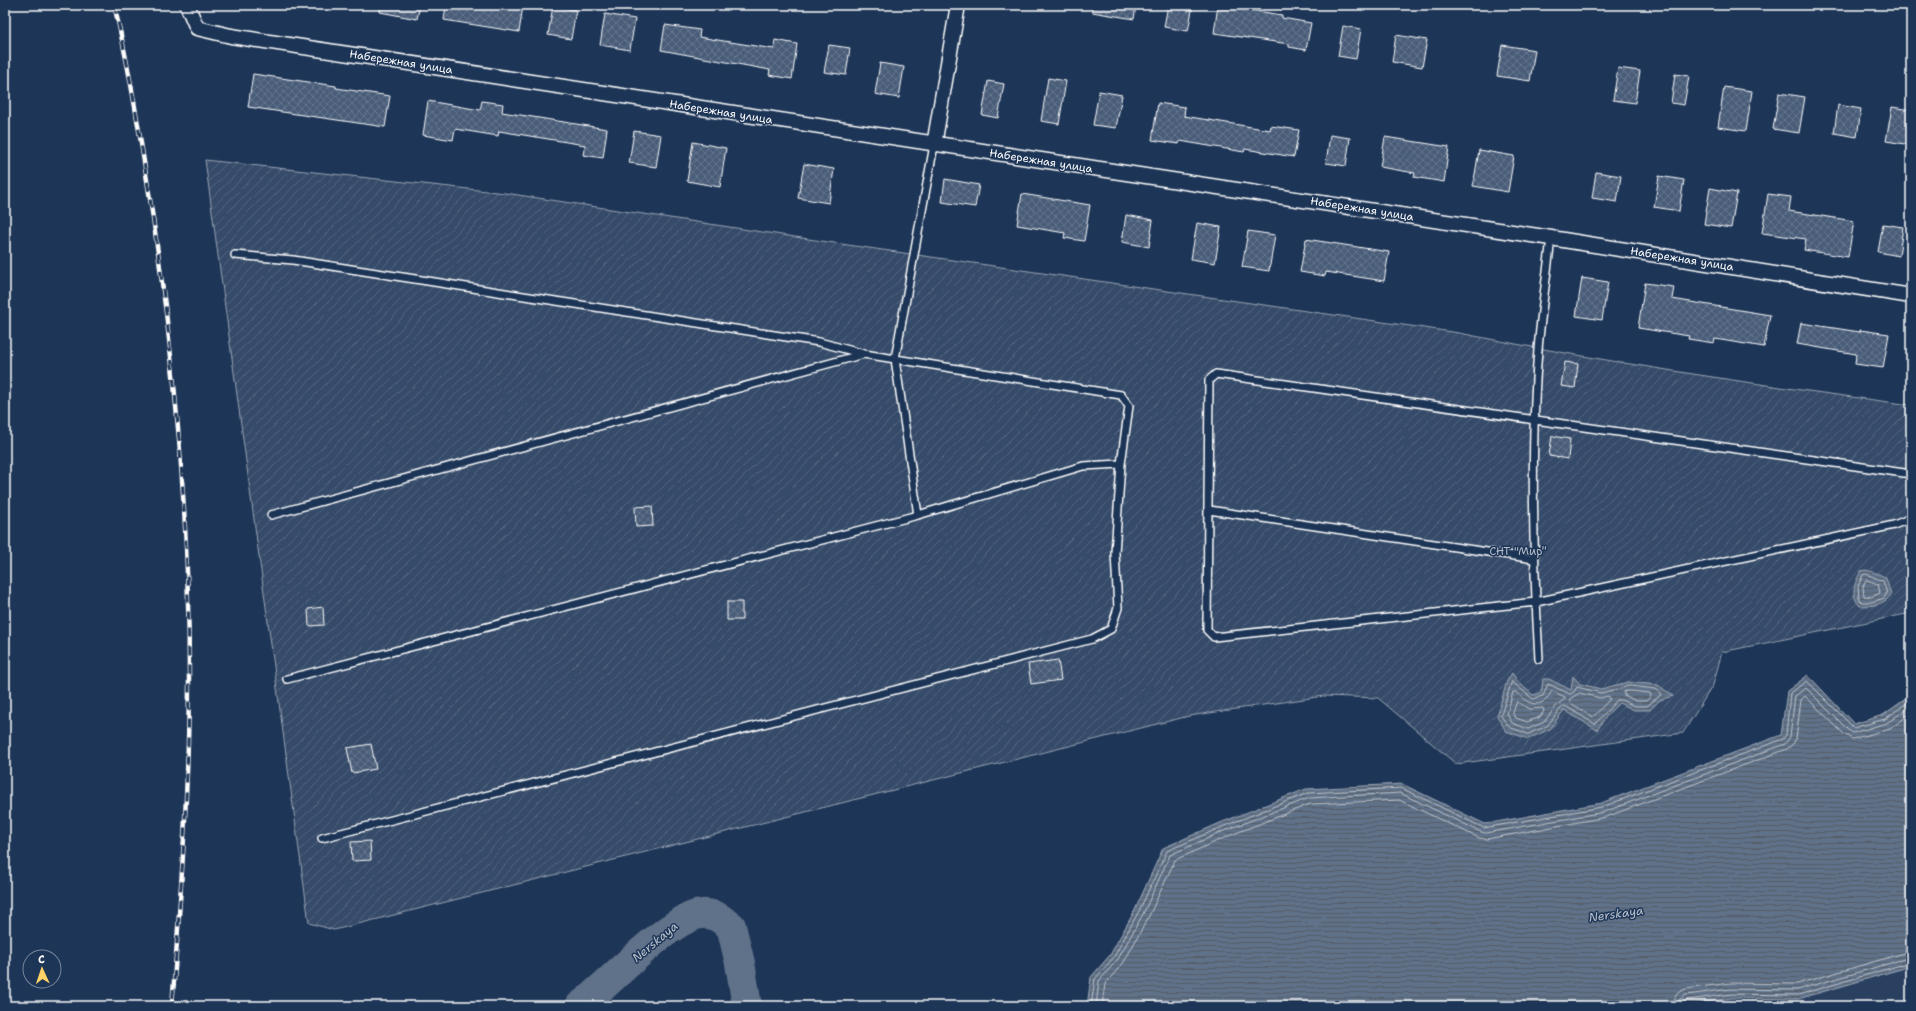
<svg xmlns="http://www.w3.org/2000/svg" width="1916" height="1011" viewBox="0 0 1916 1011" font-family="'Shantell Sans',sans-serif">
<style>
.built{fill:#2a4161}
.garden{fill:url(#garden-furrows);stroke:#9aa5b4}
.water{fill:url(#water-rules);stroke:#a0aab8}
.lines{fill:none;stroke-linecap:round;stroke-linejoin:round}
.shore{stroke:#c0c7d0;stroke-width:1}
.river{stroke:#617289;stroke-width:30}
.building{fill:url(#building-cross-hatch);stroke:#fff}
.service-casing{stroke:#fff;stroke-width:10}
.minor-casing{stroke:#fff;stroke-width:17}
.service{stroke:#1d3557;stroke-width:7}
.minor{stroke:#1d3557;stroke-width:14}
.rail-casing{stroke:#fff;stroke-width:4.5}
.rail{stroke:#1d3557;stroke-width:3;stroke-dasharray:9;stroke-linecap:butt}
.labels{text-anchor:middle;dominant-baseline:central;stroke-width:3;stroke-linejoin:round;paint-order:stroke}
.street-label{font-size:11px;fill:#fff;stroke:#1d3557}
.park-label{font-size:11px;fill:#b9c0ca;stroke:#1d3557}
.water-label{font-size:12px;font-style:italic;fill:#b8c0ca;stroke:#1d3557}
</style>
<defs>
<pattern id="garden-furrows" width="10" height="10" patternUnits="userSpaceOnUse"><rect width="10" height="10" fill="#364b69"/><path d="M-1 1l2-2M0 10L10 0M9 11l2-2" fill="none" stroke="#546680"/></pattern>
<pattern id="water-rules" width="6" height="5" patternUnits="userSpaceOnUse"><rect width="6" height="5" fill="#617289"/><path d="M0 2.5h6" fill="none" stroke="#555d67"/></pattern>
<pattern id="building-cross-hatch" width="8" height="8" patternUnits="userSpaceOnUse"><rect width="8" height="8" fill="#4a5d79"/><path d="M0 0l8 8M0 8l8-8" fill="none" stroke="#65758d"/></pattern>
</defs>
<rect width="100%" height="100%" fill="#1d3557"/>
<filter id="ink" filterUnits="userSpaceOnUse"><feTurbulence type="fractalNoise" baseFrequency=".025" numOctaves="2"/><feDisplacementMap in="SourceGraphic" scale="8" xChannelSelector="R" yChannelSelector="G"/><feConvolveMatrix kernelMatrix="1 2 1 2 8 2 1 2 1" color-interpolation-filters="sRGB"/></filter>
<g filter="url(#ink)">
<!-- built -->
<path class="built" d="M 1911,966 L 1911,1006 L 1681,1006 L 1732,998 L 1799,999 Z"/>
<!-- garden -->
<path class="garden" d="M 205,160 L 505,193 L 848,245 L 1459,333 C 1609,363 1760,385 1911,405 L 1911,613 L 1722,652 L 1713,685 L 1683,733 L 1456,764 L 1378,698 L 1324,696 L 1189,716 L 334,930 L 309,923 Z"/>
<!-- water -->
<path class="water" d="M 1866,570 L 1879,574 L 1886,578 L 1891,595 C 1884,605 1872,606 1860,606 C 1850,595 1854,584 1861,571 Z
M 1512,673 L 1519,683 L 1533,695 L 1541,693 L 1543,679 L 1549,679 L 1571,690 L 1573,676 L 1580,684 L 1601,689 L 1628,682 L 1658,685 L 1673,696 L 1660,700 L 1650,710 L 1634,710 L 1619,703 L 1608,714 L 1597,730 L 1564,710 L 1550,729 L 1528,739 L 1506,731 L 1497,716 L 1507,681 Z
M 1808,675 L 1854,724 L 1883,715 L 1911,695 L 1911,966 L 1798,999 L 1732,998 L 1681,1006 L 1087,1006 L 1091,977 L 1110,955 L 1135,910 L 1163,848 L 1220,823 L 1306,789 L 1402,784 L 1485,824 L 1601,803 L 1781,735 L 1787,691 Z"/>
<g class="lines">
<!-- shore -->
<path class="shore" d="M 1866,574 L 1883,581 L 1887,593 L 1884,598 L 1872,602 L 1862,602 L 1859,599 L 1858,586 L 1863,575 Z
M 1867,580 L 1878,584 L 1880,593 L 1871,597 L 1864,596 L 1863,587 Z
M 1512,682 L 1533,699 L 1543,696 L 1548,684 L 1570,694 L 1574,692 L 1577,687 L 1601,693 L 1629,686 L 1656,689 L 1662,694 L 1647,706 L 1635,706 L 1621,700 L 1617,700 L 1595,724 L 1567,707 L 1563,706 L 1547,726 L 1528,734 L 1509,727 L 1501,716 Z
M 1552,691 L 1565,697 L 1565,699 L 1558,704 L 1544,722 L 1528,729 L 1512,723 L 1507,714 L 1513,692 L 1516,692 C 1524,700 1535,710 1547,699 C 1549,697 1550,693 1552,691 Z
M 1629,691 L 1650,693 L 1651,696 L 1646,701 L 1636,701 L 1624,695 L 1624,692 Z
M 1580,693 L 1600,698 L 1608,696 L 1610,699 L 1593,717 L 1569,702 L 1570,699 Z
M 1517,702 L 1529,709 L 1543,708 L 1544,711 L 1540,717 L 1527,722 L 1516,718 L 1513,714 Z
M 1091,1006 L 1095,979 L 1114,957 L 1139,911 L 1167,851 L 1222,827 L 1308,793 L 1401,788 L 1484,828 L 1602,807 L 1783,739 L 1786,735 L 1790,693 L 1807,681 L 1854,728 L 1885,719 L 1911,700
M 1096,1006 L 1099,981 L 1118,959 L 1143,914 L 1170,855 L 1224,831 L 1309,798 L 1400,793 L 1481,832 L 1486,833 L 1604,812 L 1785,744 L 1790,737 L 1795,696 L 1806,688 L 1848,730 L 1853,733 L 1887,723 L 1911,706
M 1102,1006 L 1105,984 L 1124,962 L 1149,916 L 1175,860 L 1226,837 L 1310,804 L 1399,800 L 1479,838 L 1487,839 L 1606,817 L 1787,749 L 1793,744 L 1796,739 L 1801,700 L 1805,696 L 1844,734 L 1852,739 L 1890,729 L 1911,713
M 1672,1006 L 1676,995 L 1685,989 L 1731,983 L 1797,984 L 1911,951
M 1678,1006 L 1680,999 L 1686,995 L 1731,989 L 1797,990 L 1911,957
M 1683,1006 L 1687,1000 L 1732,994 L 1798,995 L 1911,962"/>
<!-- river -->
<path class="river" d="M 580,1006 C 608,985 669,918 701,914 C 713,912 721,919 731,926 L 740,963 L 747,1006"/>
</g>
<!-- building -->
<path class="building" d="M 380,5 L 420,5 L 417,19 L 380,12 Z
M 446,5 L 523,6 L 519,32 L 444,20 Z
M 1092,5 L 1136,5 L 1134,19 L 1092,12 Z
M 1168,5 L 1193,5 L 1188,31 L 1164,27 Z
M 1218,5 L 1282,15 L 1282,18 L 1311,23 L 1306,50 L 1289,47 L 1289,44 L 1214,33 Z
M 553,6 L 576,10 L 571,39 L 548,35 Z
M 605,14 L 635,19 L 630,50 L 600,45 Z
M 665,25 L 700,30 L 699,37 L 774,49 L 775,40 L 797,44 L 792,79 L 769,75 L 770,70 L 661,50 Z
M 1343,26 L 1361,29 L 1356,59 L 1338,56 Z
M 1396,35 L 1427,40 L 1422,67 L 1392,62 Z
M 829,45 L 850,48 L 846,75 L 824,72 Z
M 1502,45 L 1535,50 L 1530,81 L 1497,76 Z
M 880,63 L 904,67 L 899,98 L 875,94 Z
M 1618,68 L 1640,71 L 1635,103 L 1613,100 Z
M 253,74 L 336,86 L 336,88 L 390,96 L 385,127 L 248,107 Z
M 1675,74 L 1689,76 L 1684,105 L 1671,103 Z
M 1048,78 L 1066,81 L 1059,124 L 1041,121 Z
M 988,81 L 1004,84 L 998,118 L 982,115 Z
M 1724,87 L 1752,91 L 1746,131 L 1718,127 Z
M 1099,91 L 1122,95 L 1116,128 L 1093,125 Z
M 1779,93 L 1805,97 L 1799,133 L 1773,129 Z
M 428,101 L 480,110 L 482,101 L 503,104 L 502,112 L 607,129 L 603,158 L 583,155 L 585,145 L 499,131 L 498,136 L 455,129 L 453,140 L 423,135 Z
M 1158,103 L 1185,107 L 1184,116 L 1270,130 L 1271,126 L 1299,130 L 1294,157 L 1245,149 L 1244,152 L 1180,141 L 1179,144 L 1152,140 Z
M 1838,105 L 1861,109 L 1857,137 L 1834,133 Z
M 1892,107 L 1911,110 L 1911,145 L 1886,141 Z
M 634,131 L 661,135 L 656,167 L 629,163 Z
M 1330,135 L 1350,138 L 1346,166 L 1326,163 Z
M 1385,137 L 1449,147 L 1444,182 L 1414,177 L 1415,173 L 1380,167 Z
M 693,142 L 726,148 L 720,187 L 687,181 Z
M 1479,150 L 1514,156 L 1508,192 L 1473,186 Z
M 804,164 L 834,169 L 829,203 L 798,198 Z
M 1596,172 L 1621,176 L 1617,202 L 1592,198 Z
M 1659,176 L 1684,180 L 1679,211 L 1654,207 Z
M 945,179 L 979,185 L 975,207 L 942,202 Z
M 1710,188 L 1737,193 L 1731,228 L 1704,224 Z
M 1022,194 L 1090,205 L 1084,241 L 1064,238 L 1065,233 L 1017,225 Z
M 1768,194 L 1791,197 L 1789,211 L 1854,221 L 1848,257 L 1804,250 L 1806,239 L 1762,233 Z
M 1126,215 L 1153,220 L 1149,247 L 1122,242 Z
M 1197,223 L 1221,227 L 1215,263 L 1191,259 Z
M 1883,224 L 1903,227 L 1899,256 L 1878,252 Z
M 1248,231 L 1275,235 L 1269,271 L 1242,267 Z
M 1306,239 L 1389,252 L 1384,281 L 1326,272 L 1325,276 L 1300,272 Z
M 1582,278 L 1608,282 L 1602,320 L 1576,316 Z
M 1645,283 L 1674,287 L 1672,299 L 1770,315 L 1764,347 L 1715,339 L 1714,343 L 1688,339 L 1689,336 L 1638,328 Z
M 1801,323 L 1860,332 L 1860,330 L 1889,334 L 1883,368 L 1855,364 L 1856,354 L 1797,344 Z
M 1565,362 L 1578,364 L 1575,388 L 1561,386 Z
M 1552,436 L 1570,439 L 1568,459 L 1549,456 Z
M 652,506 L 653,526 L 636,527 L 635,507 Z
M 727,602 L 742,602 L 742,620 L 727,620 Z
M 323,607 L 324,625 L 309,626 L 308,609 Z
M 1058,660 L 1061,680 L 1031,684 L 1028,664 Z
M 371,744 L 376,769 L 352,773 L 347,748 Z
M 370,841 L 371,860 L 352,861 L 351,842 Z"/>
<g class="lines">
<defs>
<path id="service" d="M 235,255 L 293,260 L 819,342 L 864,354 L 1121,395 L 1129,406 L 1121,464 L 1115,553 L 1118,608 L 1111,629 L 1092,639 L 322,838
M 1911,474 L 1216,374 L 1209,380 L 1207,630 L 1214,637 L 1536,602 L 1894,525 L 1911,518
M 1209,510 L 1534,559
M 271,515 L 864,354
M 918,515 L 895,359 L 934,145
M 1539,659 C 1533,556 1530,452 1538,350 C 1541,312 1547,275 1551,238
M 287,679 L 918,515 L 1083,466 L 1121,464"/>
<path id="minor" d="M 187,5 L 197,28 L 231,36 L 1551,238 L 1911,296
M 934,145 L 958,5"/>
</defs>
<!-- service casing -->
<use href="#service" class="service-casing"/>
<!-- minor casing -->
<use href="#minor" class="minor-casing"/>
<!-- service -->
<use href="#service" class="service"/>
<!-- minor -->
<use href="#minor" class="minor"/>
<defs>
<path id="rail" d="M 114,5 C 128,61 137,118 146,174 C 173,338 189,506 189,673 C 189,784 181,895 172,1006"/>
</defs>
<!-- rail casing -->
<use href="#rail" class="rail-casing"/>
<!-- rail -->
<use href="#rail" class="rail"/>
</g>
</g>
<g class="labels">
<!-- street labels -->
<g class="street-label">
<text transform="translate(401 62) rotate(9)">Набережная улица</text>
<text transform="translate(721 112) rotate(9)">Набережная улица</text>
<text transform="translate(1041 161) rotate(9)">Набережная улица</text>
<text transform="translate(1362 209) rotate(9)">Набережная улица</text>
<text transform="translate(1682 259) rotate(9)">Набережная улица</text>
</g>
<!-- park labels -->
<g class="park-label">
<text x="1518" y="551">СНТ "Мир"</text>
</g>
<!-- water labels -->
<g class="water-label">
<text transform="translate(1616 914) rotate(-8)">Nerskaya</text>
<text transform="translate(655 942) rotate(-40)">Nerskaya</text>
</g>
</g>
<!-- margin -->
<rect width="1916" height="1011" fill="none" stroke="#1d3557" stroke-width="20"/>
<rect x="10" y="10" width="1896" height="991" fill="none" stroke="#fff" stroke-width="1.5" filter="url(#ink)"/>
<!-- north arrow -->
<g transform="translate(42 969) rotate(357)"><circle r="19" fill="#1d3557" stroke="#77869a"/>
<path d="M0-3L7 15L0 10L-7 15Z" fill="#ffd166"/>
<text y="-6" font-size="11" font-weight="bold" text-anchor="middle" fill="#ffffff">С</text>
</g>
</svg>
